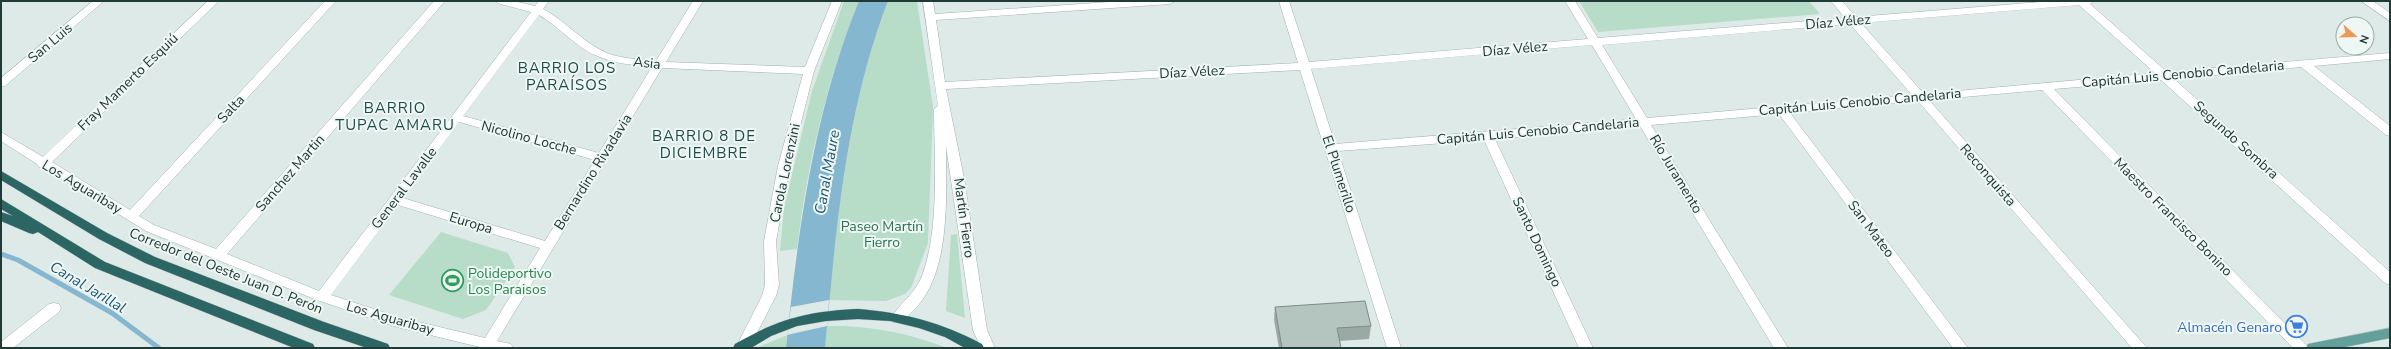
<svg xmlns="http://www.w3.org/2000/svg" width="2391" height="349" viewBox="0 0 2391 349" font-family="'Nunito Sans',sans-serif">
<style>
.green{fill:#b7dcc8}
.water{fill:#86b7d0}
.pier{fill:#deeae7}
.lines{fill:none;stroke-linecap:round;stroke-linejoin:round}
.stream{stroke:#86b7d0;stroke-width:5}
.minor-casing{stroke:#a1b2af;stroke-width:1}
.major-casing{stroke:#bcc4c3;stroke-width:1}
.highway-casing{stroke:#bcc4c3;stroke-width:1}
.minor{fill:#fff;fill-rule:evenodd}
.major{fill:#63a09b;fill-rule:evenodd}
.highway{fill:#2c6664;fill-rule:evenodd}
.wall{fill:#9ba9a5}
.building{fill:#b4c5c0;stroke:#7e8a86}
.labels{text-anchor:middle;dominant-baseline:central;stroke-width:4;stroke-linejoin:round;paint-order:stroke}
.street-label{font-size:14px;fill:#203a37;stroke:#eff7f4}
.park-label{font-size:14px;fill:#2a7052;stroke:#eff7f4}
.leisure-label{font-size:14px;fill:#27864d;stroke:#eff7f4;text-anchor:start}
.shop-label{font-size:14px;fill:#366cbe;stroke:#eff7f4;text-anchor:end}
.neighbourhood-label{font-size:15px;letter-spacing:1px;fill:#1c4b49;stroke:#eff7f4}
.water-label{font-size:15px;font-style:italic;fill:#1b5575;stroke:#eff7f4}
</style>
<rect width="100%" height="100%" fill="#deeae7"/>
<!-- green -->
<path class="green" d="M 844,1 L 859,1 C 827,80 807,165 797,249 L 780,251 L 784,208 L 812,91 Z
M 888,1 L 917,1 L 933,107 L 928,243 L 911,288 L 905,294 L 886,301 L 829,300 C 839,198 851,97 888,1 Z
M 1579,1 L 1809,1 L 1820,14 L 1598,32 Z
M 441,232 L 508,253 L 515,267 L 486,310 L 463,319 L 389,295 Z
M 957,234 L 965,318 L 946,311 L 951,235 Z
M 827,326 C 869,325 909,333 947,348 L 825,348 Z
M 787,335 L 786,348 L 756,348 Z"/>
<!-- water -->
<path class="water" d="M 859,1 L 888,1 C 845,113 836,230 825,348 L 786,348 C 798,230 814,111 859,1 Z"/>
<!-- pier -->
<path class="pier" d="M 829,300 L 827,326 L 787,335 L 791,307 Z"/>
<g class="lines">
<!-- stream -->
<path class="stream" d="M 1,254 L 18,260 L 112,313 L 159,348"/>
<defs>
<path id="minor" d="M 93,1 L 104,1 L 5,86 L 1,87 L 1,78 Z
M 208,1 L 219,1 L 52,162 L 130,210 L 325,1 L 336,1 L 139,216 L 154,225 L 216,249 L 434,1 L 445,1 L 227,254 L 319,291 L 531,12 L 497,3 L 496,1 L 513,1 L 535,6 L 539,1 L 549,1 L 543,9 C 566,21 583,43 607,53 C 622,59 640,59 656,61 L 693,1 L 703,1 L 666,62 L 805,67 L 832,1 L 842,1 L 814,71 L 790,166 L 776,241 L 779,285 L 776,296 L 749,348 L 739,348 L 737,345 L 762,296 L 765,285 L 764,241 L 778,166 L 803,74 L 662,68 L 497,341 L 511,344 L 513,348 L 484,348 L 397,327 L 317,300 L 146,231 L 44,168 L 39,167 L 37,164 L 1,141 L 1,132 L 43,157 ZM 539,15 C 560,27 577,49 600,57 C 616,64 635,65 652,67 L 599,153 L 463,116 ZM 459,122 L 595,160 L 545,241 L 403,198 ZM 398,205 L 540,248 L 485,338 L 398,317 L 331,295 Z
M 923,1 L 933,1 L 935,14 L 1124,1 L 1175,1 L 1170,4 L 936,20 L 945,82 L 1298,63 L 1279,1 L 1289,1 L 1309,62 L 1588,39 L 1565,1 L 1575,1 L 1598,38 L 1845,18 L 1831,1 L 1842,1 L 1856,17 L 2052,1 L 2094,1 L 2090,4 L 2167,72 L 2390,53 L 2390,59 L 2314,66 L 2390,126 L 2390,136 L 2386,135 L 2301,67 L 2174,79 L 2390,272 L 2390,285 L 2385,283 L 2161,80 L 2054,89 L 2309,348 L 2293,348 L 2042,90 L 1929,100 L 2147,348 L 2132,348 L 1918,101 L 1790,113 L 1968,348 L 1953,348 L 1779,114 L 1651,125 L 1788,348 L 1774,348 L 1640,126 L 1495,139 L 1593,348 L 1579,348 L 1484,140 L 1338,151 L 1401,348 L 1387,348 L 1300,70 L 946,89 L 964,178 L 987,330 L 995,348 L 981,348 L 973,330 L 946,146 C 946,192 950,256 925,296 C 919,306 910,313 903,322 L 893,322 L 891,318 C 900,303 915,294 922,276 C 940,227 934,161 934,109 L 938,106 ZM 2079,5 L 2155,73 L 1924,94 L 1861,23 ZM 1850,24 L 1912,95 L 1647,118 L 1602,45 ZM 1592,45 L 1636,119 L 1335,144 L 1311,69 Z
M 2361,1 L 2373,1 L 2390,13 L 2390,21 Z
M 54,303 L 59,304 L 61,308 L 59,312 L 13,348 L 1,348 L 1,342 L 49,304 Z"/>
<path id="major" d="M 2390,328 L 2390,338 L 2340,348 L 2306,348 L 2308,344 L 2313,343 Z"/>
<path id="highway" d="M 1,171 L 107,233 L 155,257 L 324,322 L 388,344 L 390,348 L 367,348 L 314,330 L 145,263 L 99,239 L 1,180 Z
M 1,199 L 105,262 L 313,344 L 315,348 L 294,348 L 95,268 L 38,232 L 33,234 L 29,233 L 1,221 L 1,212 L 13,216 L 1,209 Z
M 858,309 C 905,313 940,322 982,344 L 984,348 L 965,348 L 945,337 L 919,328 L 890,321 L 858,319 L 826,321 L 797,326 L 771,336 L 751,348 L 733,348 L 735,344 C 778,319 809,311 858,309 Z"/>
</defs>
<!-- minor casing -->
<use href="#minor" class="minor-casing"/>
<!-- major casing -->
<use href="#major" class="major-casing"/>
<!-- highway casing -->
<use href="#highway" class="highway-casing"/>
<!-- minor -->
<use href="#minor" class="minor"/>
<!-- major -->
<use href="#major" class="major"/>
<!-- highway -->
<use href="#highway" class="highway"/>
</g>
<!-- wall -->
<path class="wall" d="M 1275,307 L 1371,326 L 1369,339 L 1340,341 L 1341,348 L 1279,348 L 1274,320 Z"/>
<!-- building -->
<path class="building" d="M 1365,301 L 1371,326 L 1337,328 L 1341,348 L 1282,348 L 1275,307 Z"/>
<!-- icons -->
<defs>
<symbol id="stadium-ring" viewBox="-11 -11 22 22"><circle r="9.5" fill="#eff7f4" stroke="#2e9e5b" stroke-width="1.5"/><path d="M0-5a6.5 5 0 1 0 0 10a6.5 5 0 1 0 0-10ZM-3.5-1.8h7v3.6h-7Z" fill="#2e9e5b"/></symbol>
<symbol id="supermarket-ring" viewBox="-11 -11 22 22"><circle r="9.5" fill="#eff7f4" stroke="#3f7fe0" stroke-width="1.5"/><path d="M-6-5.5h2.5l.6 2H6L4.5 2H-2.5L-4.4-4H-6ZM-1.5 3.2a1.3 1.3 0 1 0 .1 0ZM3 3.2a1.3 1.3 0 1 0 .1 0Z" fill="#3f7fe0"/></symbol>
</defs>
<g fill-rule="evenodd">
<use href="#stadium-ring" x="440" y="268" width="25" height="25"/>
<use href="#supermarket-ring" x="2284" y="314" width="25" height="25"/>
</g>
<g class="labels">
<!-- street labels -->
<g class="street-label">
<text transform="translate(1838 22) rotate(-5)">Díaz Vélez</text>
<text transform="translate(50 43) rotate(-40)">San Luis</text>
<text transform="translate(1515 49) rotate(-5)">Díaz Vélez</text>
<text transform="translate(647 63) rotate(6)">Asia</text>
<text transform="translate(1192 72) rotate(-3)">Díaz Vélez</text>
<text transform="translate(2183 74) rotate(-5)">Capitán Luis Cenobio Candelaria</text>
<text transform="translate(128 82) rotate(-44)">Fray Mamerto Esquiú</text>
<text transform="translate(1860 102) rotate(-5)">Capitán Luis Cenobio Candelaria</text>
<text transform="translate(231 109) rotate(-47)">Salta</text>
<text transform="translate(1538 131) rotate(-5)">Capitán Luis Cenobio Candelaria</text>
<text transform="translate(529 138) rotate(15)">Nicolino Locche</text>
<text transform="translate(2236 140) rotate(42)">Segundo Sombra</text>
<text transform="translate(593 172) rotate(-58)">Bernardino Rivadavia</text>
<text transform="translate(290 173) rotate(-49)">Sanchez Martin</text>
<text transform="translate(785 173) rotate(-78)">Carola Lorenzini</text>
<text transform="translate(1339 174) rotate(72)">El Plumerillo</text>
<text transform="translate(1676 174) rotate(59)">Río Juramento</text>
<text transform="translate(1988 175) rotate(49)">Reconquista</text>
<text transform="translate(82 187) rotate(31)">Los Aguaribay</text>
<text transform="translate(404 188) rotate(-53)">General Lavalle</text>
<text transform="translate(2173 217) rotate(45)">Maestro Francisco Bonino</text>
<text transform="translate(964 218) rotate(82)">Martín Fierro</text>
<text transform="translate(471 223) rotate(17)">Europa</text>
<text transform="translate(1871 229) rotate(53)">San Mateo</text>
<text transform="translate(1537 242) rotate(65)">Santo Domingo</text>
<text transform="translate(226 271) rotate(22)">Corredor del Oeste Juan D. Perón</text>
<text transform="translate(390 318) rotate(16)">Los Aguaribay</text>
</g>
<!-- park labels -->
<g class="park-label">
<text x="882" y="226">Paseo Martín<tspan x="882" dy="16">Fierro</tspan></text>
</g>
<!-- leisure labels -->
<g class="leisure-label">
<text x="468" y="273">Polideportivo<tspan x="468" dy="16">Los Paraisos</tspan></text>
</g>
<!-- shop labels -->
<g class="shop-label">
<text x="2282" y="327">Almacén Genaro</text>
</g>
<!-- neighbourhood labels -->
<g class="neighbourhood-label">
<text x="567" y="68">BARRIO LOS<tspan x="567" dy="17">PARAÍSOS</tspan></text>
<text x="395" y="108">BARRIO<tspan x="395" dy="17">TUPAC AMARU</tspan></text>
<text x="704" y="136">BARRIO 8 DE<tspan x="704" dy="17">DICIEMBRE</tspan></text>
</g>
<!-- water labels -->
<g class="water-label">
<text transform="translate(827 172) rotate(-80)">Canal Maure</text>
<text transform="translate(88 287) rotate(31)">Canal Jarillal</text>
</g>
</g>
<!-- border -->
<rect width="2391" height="349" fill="none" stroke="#203a37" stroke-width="4"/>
<!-- north arrow -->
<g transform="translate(2355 36) rotate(110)"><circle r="19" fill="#eff7f4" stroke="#9caba8"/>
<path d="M0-3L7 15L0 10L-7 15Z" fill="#f29855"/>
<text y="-6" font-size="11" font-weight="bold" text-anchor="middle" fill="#203a37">N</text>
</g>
</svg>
